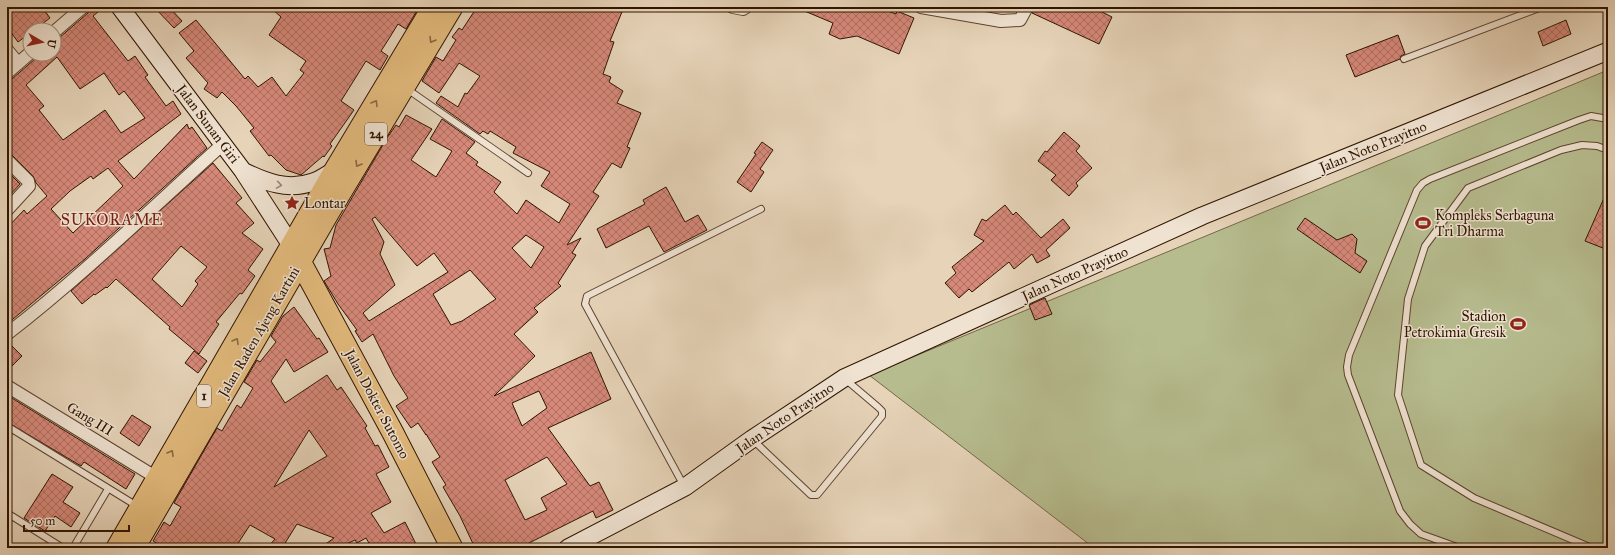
<svg xmlns="http://www.w3.org/2000/svg" width="1615" height="555" viewBox="0 0 1615 555" font-family="'IM FELL Great Primer',serif">
<style>
.pitch{fill:#b6bc8e;stroke:#736847}
.building{fill:url(#building-cross-hatch);stroke:#301500;fill-rule:evenodd}
.lines{fill:none;stroke-linecap:round;stroke-linejoin:round}
.lane-casing{stroke:#5e442e;stroke-width:8}
.street-casing{stroke:#5e442e;stroke-width:14}
.secondary-casing{stroke:#301500;stroke-width:19}
.highway-casing{stroke:#301500;stroke-width:23}
.lane{stroke:#efe2d1;stroke-width:6}
.street{stroke:#efe2d1;stroke-width:12}
.secondary{stroke:#efe2d1;stroke-width:17}
.highway{stroke:#e3ba7c;stroke-width:21}
.oneway{stroke:#8a683e}
.oneway2{stroke:#998673}
.labels{text-anchor:middle;dominant-baseline:central;stroke-width:3;stroke-linejoin:round;paint-order:stroke}
.shield{fill:#efe2d1;stroke:#69523f;stroke-width:1}
.shield-label{font-size:13px;font-weight:bold;fill:#301500}
.street-label{font-size:14px;fill:#301500;stroke:#efe2d1}
.poi-label{font-size:14px;fill:#301500;stroke:#efe2d1;text-anchor:start}
.quarter-label{font-size:16px;letter-spacing:1px;fill:#7a1f14;stroke:#efe2d1}
</style>
<defs>
<pattern id="building-cross-hatch" width="8" height="8" patternUnits="userSpaceOnUse"><rect width="8" height="8" fill="#d68879"/><path d="M0 0l8 8M0 8l8-8" fill="none" stroke="#ae6e61"/></pattern>
</defs>
<rect width="100%" height="100%" fill="#e6d3b8"/>
<filter id="stains"><feTurbulence type="fractalNoise" baseFrequency=".005" numOctaves="4"/><feColorMatrix values="0 0 0 0 .2 0 0 0 0 .09 0 0 0 0 .02 0 0 0 .5 -.17"/></filter>
<radialGradient id="worn" r=".72"><stop offset=".6" stop-color="#630" stop-opacity="0"/><stop offset="1" stop-color="#630" stop-opacity=".3"/></radialGradient>
<!-- pitch -->
<path class="pitch" d="M 1608,70 L 1608,548 L 1094,548 L 869,375 Z"/>
<!-- building -->
<path class="building" d="M 19,7 L 42,7 L 50,18 L 34,30 L 30,30 L 30,33 L 18,42 L 7,27 L 7,16 Z
M 90,7 L 104,7 L 93,16 L 128,61 L 135,56 L 148,75 L 145,77 L 166,106 L 173,101 L 181,114 L 118,161 L 134,179 L 187,124 L 189,129 L 192,127 L 207,148 L 85,259 L 7,324 L 7,228 L 24,210 L 27,214 L 47,196 L 36,183 L 33,176 L 12,155 L 7,153 L 7,80 L 12,79 L 35,59 L 37,54 L 55,54 L 54,39 L 59,38 L 88,13 ZM 57,57 L 80,89 L 104,73 L 119,95 L 124,91 L 145,118 L 121,133 L 105,110 L 63,140 L 39,110 L 44,106 L 26,85 ZM 108,168 L 123,186 L 73,233 L 51,209 L 70,191 L 91,176 L 93,179 Z
M 154,7 L 169,7 L 182,21 L 174,28 Z
M 270,7 L 409,7 L 416,12 L 406,29 L 398,24 L 390,37 L 381,51 L 388,56 L 380,70 L 366,61 L 341,101 L 354,110 L 330,144 L 332,146 L 324,157 L 323,156 L 301,175 L 286,170 L 271,155 L 269,156 L 250,131 L 254,128 L 236,106 L 222,92 L 217,98 L 204,89 L 208,83 L 186,58 L 194,51 L 179,33 L 196,20 L 245,79 L 248,76 L 258,87 L 272,77 L 286,96 L 304,73 L 300,70 L 306,61 L 269,35 L 281,17 Z
M 477,7 L 624,7 L 610,41 L 614,42 L 603,74 L 611,77 L 609,82 L 623,91 L 617,103 L 641,113 L 627,147 L 630,148 L 621,168 L 612,163 L 593,192 L 599,196 L 567,245 L 581,238 L 572,253 L 576,255 L 558,283 L 561,286 L 534,308 L 538,312 L 514,334 L 535,356 L 494,396 L 591,352 L 611,399 L 548,428 L 590,486 L 599,482 L 613,510 L 596,518 L 593,511 L 527,544 L 529,548 L 475,548 L 460,516 L 443,487 L 446,485 L 432,462 L 440,457 L 426,434 L 426,435 L 418,423 L 411,428 L 396,406 L 408,398 L 394,376 L 373,334 L 362,342 L 355,331 L 357,330 L 338,304 L 324,281 L 331,276 L 324,249 L 330,248 L 336,225 L 387,138 L 396,125 L 399,127 L 406,115 L 432,129 L 411,160 L 436,177 L 452,151 L 430,139 L 442,119 L 475,142 L 466,153 L 478,162 L 476,165 L 501,182 L 494,192 L 517,214 L 526,200 L 559,223 L 570,204 L 541,186 L 550,172 L 513,153 L 516,147 L 490,131 L 488,134 L 483,131 L 480,134 L 436,103 L 441,96 L 458,107 L 465,93 L 467,94 L 480,76 L 459,63 L 439,93 L 422,81 L 436,57 L 443,61 L 456,40 L 452,37 L 459,28 L 462,30 ZM 375,217 L 417,266 L 434,253 L 448,272 L 369,321 L 363,313 L 395,285 L 380,254 L 384,242 L 372,219 ZM 526,235 L 544,247 L 531,268 L 512,248 ZM 470,270 L 496,299 L 462,321 L 451,325 L 433,294 ZM 539,391 L 547,408 L 522,426 L 512,403 ZM 547,457 L 567,484 L 541,498 L 547,510 L 525,520 L 505,480 Z
M 795,7 L 877,7 L 896,14 L 897,11 L 914,18 L 899,54 L 857,36 L 840,39 L 829,34 L 833,23 Z
M 1034,7 L 1092,7 L 1112,17 L 1099,44 L 1032,13 Z
M 1566,20 L 1571,34 L 1543,46 L 1538,32 Z
M 1398,35 L 1405,54 L 1401,56 L 1400,59 L 1355,77 L 1346,55 Z
M 1064,132 L 1080,146 L 1076,151 L 1092,168 L 1076,183 L 1078,186 L 1069,196 L 1051,180 L 1056,175 L 1038,161 L 1045,151 L 1047,152 Z
M 762,142 L 773,150 L 760,169 L 764,172 L 751,192 L 737,182 L 756,154 L 754,153 Z
M 213,163 L 242,198 L 236,203 L 254,223 L 242,233 L 263,249 L 248,270 L 255,276 L 242,294 L 240,293 L 216,322 L 219,324 L 199,354 L 169,329 L 170,327 L 116,279 L 107,288 L 106,287 L 95,295 L 94,294 L 82,304 L 71,291 ZM 181,246 L 207,267 L 195,281 L 198,284 L 182,307 L 152,279 Z
M 7,171 L 20,184 L 7,198 Z
M 666,187 L 685,222 L 698,215 L 707,230 L 664,252 L 649,226 L 606,248 L 597,229 L 645,204 L 643,200 Z
M 1608,189 L 1608,250 L 1585,241 Z
M 1005,205 L 1013,215 L 1016,212 L 1041,238 L 1063,219 L 1070,228 L 1046,250 L 1050,256 L 1037,263 L 1032,254 L 1014,269 L 1009,262 L 972,292 L 969,289 L 959,298 L 945,283 L 956,273 L 952,267 L 984,241 L 974,235 L 982,219 L 986,221 Z
M 1305,218 L 1337,240 L 1352,234 L 1357,239 L 1355,253 L 1367,261 L 1360,273 L 1297,229 Z
M 1045,298 L 1052,314 L 1035,320 L 1029,305 Z
M 294,307 L 317,339 L 319,338 L 328,352 L 294,372 L 286,359 L 271,381 L 285,403 L 327,375 L 337,390 L 341,387 L 367,426 L 365,428 L 375,446 L 378,445 L 389,467 L 376,474 L 391,502 L 371,513 L 384,533 L 405,522 L 418,548 L 372,548 L 366,538 L 357,543 L 355,540 L 338,548 L 320,548 L 334,538 L 297,524 L 282,548 L 267,548 L 275,539 L 250,525 L 235,548 L 165,548 L 153,541 L 164,522 L 170,526 L 181,507 L 174,503 L 217,428 L 222,431 L 237,405 L 241,408 L 253,388 L 244,382 L 257,360 L 260,362 L 276,342 L 271,336 L 283,316 ZM 309,430 L 327,456 L 274,487 Z
M 7,341 L 22,356 L 7,371 Z
M 194,351 L 207,361 L 198,373 L 185,363 Z
M 7,395 L 135,474 L 126,489 L 84,462 L 81,466 L 7,422 Z
M 132,415 L 151,427 L 139,446 L 120,433 Z
M 52,474 L 73,487 L 63,502 L 80,513 L 71,527 L 55,516 L 45,531 L 24,518 Z"/>
<g class="lines">
<defs>
<path id="lane" d="M 1404,59 L 1542,7
M 407,89 L 528,173
M 7,426 L 137,506
M 753,440 L 811,495 L 817,495 L 882,416 L 882,411 L 878,407 L 845,379
M 684,486 L 585,304 L 587,296 L 761,209
M 7,513 L 63,548
M 73,548 L 108,489
M 1460,548 L 1421,534 L 1410,524 L 1400,511 L 1348,375 L 1347,367 L 1349,355 L 1417,190 L 1423,183 L 1430,179 L 1579,120 L 1591,116 L 1608,119
M 1592,548 L 1474,498 L 1421,465 L 1398,395 L 1408,299 L 1425,246 L 1468,188 L 1561,150 L 1582,145 L 1597,146 L 1608,150"/>
<path id="street" d="M 733,7 L 743,9 L 746,7
M 921,7 L 1001,21 L 1020,20 L 1027,7
M 54,32 L 83,7
M 7,50 L 18,63
M 7,73 L 30,53
M 7,160 L 28,181 L 29,186 L 7,210
M 7,334 C 83,275 152,208 223,144
M 7,386 L 157,478"/>
<path id="secondary" d="M 120,7 L 243,171 L 291,245
M 243,171 C 265,182 288,191 313,182 C 320,180 328,174 335,170
M 568,548 L 685,487 L 752,439 L 844,378 L 1202,216 L 1608,51"/>
<path id="highway" d="M 295,252 L 393,433 L 452,548
M 117,548 L 335,170 L 433,7
M 134,548 L 329,212 L 452,7"/>
</defs>
<!-- lane casing -->
<use href="#lane" class="lane-casing"/>
<!-- street casing -->
<use href="#street" class="street-casing"/>
<!-- secondary casing -->
<use href="#secondary" class="secondary-casing"/>
<!-- highway casing -->
<use href="#highway" class="highway-casing"/>
<!-- lane -->
<use href="#lane" class="lane"/>
<!-- street -->
<use href="#street" class="street"/>
<!-- secondary -->
<use href="#secondary" class="secondary"/>
<!-- highway -->
<use href="#highway" class="highway"/>
</g>
<!-- one-way arrows -->
<defs><path id="oneway-chevron" d="M-2-3.5L2.5 0L-2 3.5" fill="none" stroke-width="1.6" stroke-linecap="round" stroke-linejoin="round"/></defs>
<g class="oneway">
<use href="#oneway-chevron" transform="translate(432 40) rotate(121)"/>
<use href="#oneway-chevron" transform="translate(375 103) rotate(-59)"/>
<use href="#oneway-chevron" transform="translate(358 164) rotate(121)"/>
<use href="#oneway-chevron" transform="translate(236 341) rotate(-60)"/>
<use href="#oneway-chevron" transform="translate(171 453) rotate(-60)"/>
</g>
<use class="oneway2" href="#oneway-chevron" transform="translate(279 185) rotate(9)"/>
<!-- icons -->
<defs>
<symbol id="sight-bare" viewBox="-9 -9 18 18"><path d="M0-6L1.8-2.2L6-1.7L2.9 1.2L3.7 5.4L0 3.3L-3.7 5.4L-2.9 1.2L-6-1.7L-1.8-2.2Z" fill="#8f2418" stroke="#efe2d1" stroke-width="2.5" paint-order="stroke"/></symbol>
<symbol id="stadium-bare" viewBox="-9 -9 18 18"><path d="M0-5a6.5 5 0 1 0 0 10a6.5 5 0 1 0 0-10ZM-3.5-1.8h7v3.6h-7Z" fill="#8f2418" stroke="#efe2d1" stroke-width="2.5" paint-order="stroke"/></symbol>
</defs>
<g fill-rule="evenodd">
<use href="#sight-bare" x="281" y="192" width="22" height="22"/>
<use href="#stadium-bare" x="1412" y="212" width="22" height="22"/>
<use href="#stadium-bare" x="1507" y="313" width="22" height="22"/>
</g>
<g class="labels">
<!-- shield labels -->
<g class="shield">
<rect x="365" y="123" width="22" height="22" rx="3"/>
<rect x="197" y="385" width="14" height="22" rx="3"/>
</g>
<g class="shield-label">
<text x="376" y="134">24</text>
<text x="204" y="396">1</text>
</g>
<!-- street labels -->
<g class="street-label">
<text transform="translate(208 124) rotate(53)">Jalan Sunan Giri</text>
<text transform="translate(1373 147) rotate(-22)">Jalan Noto Prayitno</text>
<text transform="translate(1075 274) rotate(-24)">Jalan Noto Prayitno</text>
<text transform="translate(259 332) rotate(-60)">Jalan Raden Ajeng Kartini</text>
<text transform="translate(377 404) rotate(62)">Jalan Dokter Sutomo</text>
<text transform="translate(785 418) rotate(-34)">Jalan Noto Prayitno</text>
<text transform="translate(90 419) rotate(31)">Gang III</text>
</g>
<!-- poi labels -->
<g class="poi-label">
<text x="304" y="203">Lontar</text>
<text x="1435" y="215">Kompleks Serbaguna<tspan x="1435" dy="16">Tri Dharma</tspan></text>
<text x="1506" y="316" text-anchor="end">Stadion<tspan x="1506" dy="16">Petrokimia Gresik</tspan></text>
</g>
<!-- quarter labels -->
<g class="quarter-label">
<text x="112" y="219">SUKORAME</text>
</g>
</g>
<!-- margin -->
<rect width="1615" height="555" fill="none" stroke="#e6d3b8" stroke-width="24"/>
<rect x="8" y="8" width="1599" height="539" fill="none" stroke="#301500" stroke-width="2"/>
<rect x="12" y="12" width="1591" height="531" fill="none" stroke="#301500"/>
<!-- north arrow -->
<g transform="translate(42 42) rotate(99)"><circle r="19" fill="#efe2d1" stroke="#a3907d"/>
<path d="M0-3L7 15L0 10L-7 15Z" fill="#8f2418"/>
<text y="-6" font-size="11" font-weight="bold" text-anchor="middle" fill="#301500">U</text>
</g>
<!-- scale -->
<path d="M24 525v6h105v-6" fill="none" stroke="#301500" stroke-width="2"/>
<text x="30" y="525" font-size="12" fill="#301500" stroke="#efe2d1" stroke-width="3" paint-order="stroke">50 m</text>
<rect width="100%" height="100%" filter="url(#stains)"/>
<rect width="100%" height="100%" fill="url(#worn)"/>
</svg>
